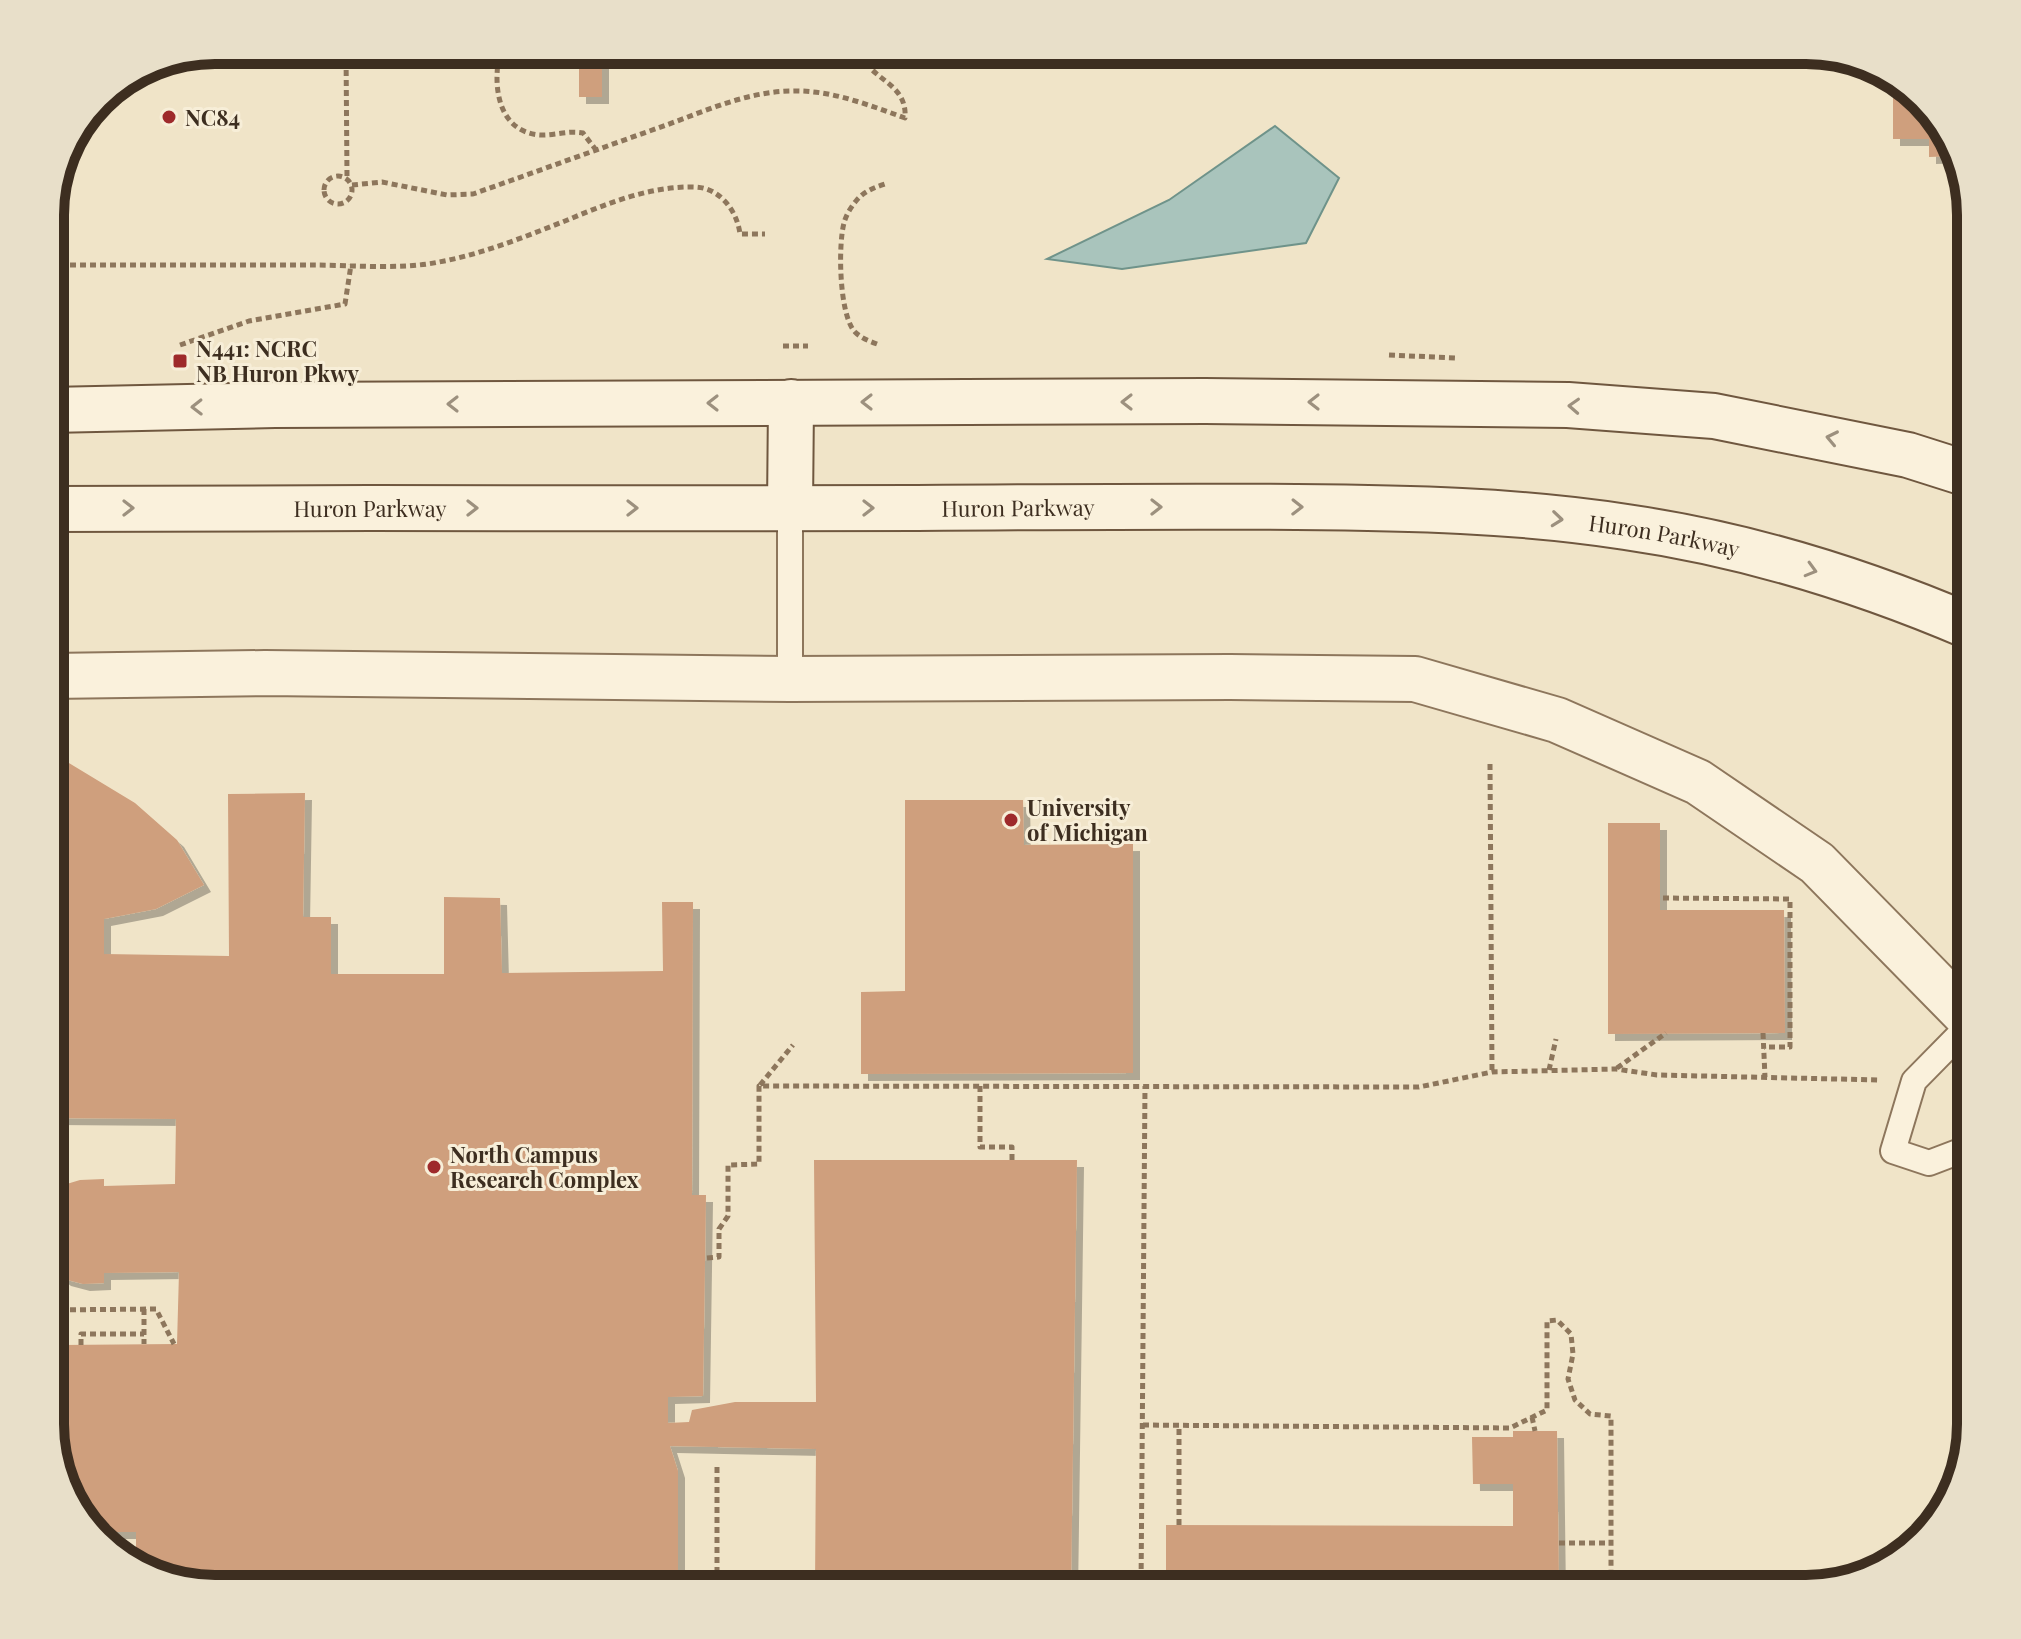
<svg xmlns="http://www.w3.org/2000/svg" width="2021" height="1639" viewBox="0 0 2021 1639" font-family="'Playfair Display',serif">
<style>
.water{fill:#a9c4bc;stroke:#6f938a;stroke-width:2}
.building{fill:#cf9f7d;filter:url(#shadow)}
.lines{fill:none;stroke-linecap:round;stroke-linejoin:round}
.service-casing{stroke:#8d765c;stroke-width:28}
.minor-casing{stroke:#8d765c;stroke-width:48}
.secondary-casing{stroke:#6f573f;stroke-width:48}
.path{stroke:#8d765c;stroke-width:5;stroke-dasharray:6 4;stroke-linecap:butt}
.service{stroke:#faf1dc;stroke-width:24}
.minor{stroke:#faf1dc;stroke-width:44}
.secondary{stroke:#faf1dc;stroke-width:44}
.oneway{stroke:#9c907e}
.poi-dot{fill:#9e2a2b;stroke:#f7eed8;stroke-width:3}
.labels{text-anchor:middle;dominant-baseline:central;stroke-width:6;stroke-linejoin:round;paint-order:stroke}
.poi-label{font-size:22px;font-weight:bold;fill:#3d2e20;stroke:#f7eed8;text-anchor:start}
.street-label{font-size:22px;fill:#3d2e20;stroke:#f7eed8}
.rim{fill:none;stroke:#3d2e20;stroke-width:10}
</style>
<defs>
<filter id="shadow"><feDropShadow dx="7" dy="7" stdDeviation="0" flood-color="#0004"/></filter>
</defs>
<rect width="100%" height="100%" fill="#f0e4c8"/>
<!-- water -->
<path class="water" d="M 1275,126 L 1339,178 L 1306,243 L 1122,269 L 1047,259 L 1169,200 Z"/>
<!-- building -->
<path class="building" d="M 387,50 L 789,50 L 789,56 L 602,57 L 602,97 L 579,97 L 579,57 L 387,57 Z
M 1893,77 L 1914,91 L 1954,142 L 1957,156 L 1929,157 L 1929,139 L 1893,139 Z
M 50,756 L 59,757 L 135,803 L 177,840 L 204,885 L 156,909 L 104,919 L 104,954 L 229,956 L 228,794 L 305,793 L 303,917 L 331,917 L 331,974 L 444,974 L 444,897 L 500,898 L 502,973 L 663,971 L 662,902 L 693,902 L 692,1195 L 706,1195 L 703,1396 L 668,1397 L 668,1423 L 689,1422 L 692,1410 L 735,1402 L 816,1402 L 814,1160 L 1077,1160 L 1071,1589 L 815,1589 L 816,1449 L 670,1446 L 678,1471 L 678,1589 L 215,1589 L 152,1577 L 136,1566 L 136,1532 L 94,1532 L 67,1497 L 61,1473 L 60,1345 L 177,1344 L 179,1272 L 104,1273 L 104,1283 L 83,1284 L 64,1279 L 50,1268 L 50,1249 L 60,1250 L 61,1220 L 50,1220 L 50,1194 L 60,1186 L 80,1180 L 104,1179 L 104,1186 L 175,1184 L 176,1119 L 50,1118 Z
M 905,800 L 1023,800 L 1024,845 L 1133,844 L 1133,1073 L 861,1074 L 861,992 L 905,991 Z
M 1608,823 L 1660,823 L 1660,910 L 1784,910 L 1785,1033 L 1608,1034 Z
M 1513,1431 L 1557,1431 L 1559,1589 L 1166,1589 L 1166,1525 L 1513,1526 L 1513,1484 L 1473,1484 L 1472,1437 L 1513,1437 Z"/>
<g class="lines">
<defs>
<path id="service" d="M 790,508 L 790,679
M 1971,1147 L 1929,1163 L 1893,1151 L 1914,1081 L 1971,1023"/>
<path id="minor" d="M 50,676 L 265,673 L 790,679 L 1230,677 L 1415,679 L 1557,720 L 1698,782 L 1817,863 L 1971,1020"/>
<g id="secondary">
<path d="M 50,410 L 275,405 L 1205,401 L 1568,405 L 1714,416 L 1908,455 L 1971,475"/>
<path d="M 790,508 L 791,402"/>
<path id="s1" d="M 50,509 C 339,507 628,509 917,508 C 1043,507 1170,506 1296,507 C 1406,508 1517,510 1626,527 C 1744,544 1861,580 1971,627"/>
</g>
</defs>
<!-- service casing -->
<use href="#service" class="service-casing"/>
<!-- minor casing -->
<use href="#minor" class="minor-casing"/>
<!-- secondary casing -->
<use href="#secondary" class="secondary-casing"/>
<!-- path -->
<path class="path" d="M 346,50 L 347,178
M 499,57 C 493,89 499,131 539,135 C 554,136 569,130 583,133 L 596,150
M324 190a14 14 0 1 1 28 0a14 14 0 1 1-28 0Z
M 352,185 L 382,182 L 447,195 L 473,194 C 535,172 596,150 658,128 C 701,113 746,91 793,91 C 831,90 869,105 905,118 C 908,79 861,79 865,50
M 50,265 C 137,265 224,265 311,265 C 351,265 400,270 439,262 C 483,254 524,237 565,221 C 606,204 649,186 694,187 C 719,187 737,210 740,234 L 765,234
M 877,344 C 869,341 861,338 855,332 C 839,315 838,245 844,223 C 846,215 851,207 856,201 C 865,190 876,187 888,183
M 180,345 L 249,321 L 345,304 L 351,265
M 783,346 L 808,346
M 1389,355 L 1456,358
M 1490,764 L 1492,1072
M 1663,898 L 1790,899 L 1790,1047 L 1764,1047
M 1763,1033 L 1765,1077
M 1617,1068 L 1666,1033
M 1549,1070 L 1556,1039
M 760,1085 L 793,1045
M 980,1086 L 980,1147 L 1012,1147 L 1012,1160
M 707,1258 L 719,1257 L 719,1229 L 728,1216 L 728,1165 L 759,1164 L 759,1086 L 1419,1087 L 1492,1072 L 1616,1069 L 1657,1075 L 1881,1080
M 144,1309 L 144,1344
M 50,1310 L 156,1309 L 174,1344
M 81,1345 L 81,1334 L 144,1334
M 1532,1417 L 1535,1431
M 1143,1425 L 1510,1428 L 1547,1410 L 1547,1321 L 1557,1320 L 1571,1334 L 1573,1354 L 1568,1379 L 1575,1400 L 1590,1414 L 1611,1416 L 1611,1589
M 717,1467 L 717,1589
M 1179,1525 L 1179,1425
M 1559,1543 L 1611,1543
M 1141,1589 L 1145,1086"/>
<!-- service -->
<use href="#service" class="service"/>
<!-- minor -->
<use href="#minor" class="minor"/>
<!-- secondary -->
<use href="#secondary" class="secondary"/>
</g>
<!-- one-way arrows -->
<defs><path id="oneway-chevron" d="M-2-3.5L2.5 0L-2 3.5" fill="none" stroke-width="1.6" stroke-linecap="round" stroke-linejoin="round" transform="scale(2)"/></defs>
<g class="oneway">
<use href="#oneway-chevron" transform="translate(867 402) rotate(180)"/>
<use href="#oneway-chevron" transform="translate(1127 402) rotate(180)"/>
<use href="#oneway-chevron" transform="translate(1314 402) rotate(-180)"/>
<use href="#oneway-chevron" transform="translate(713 403) rotate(180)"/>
<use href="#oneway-chevron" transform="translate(453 404) rotate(180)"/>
<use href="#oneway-chevron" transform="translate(1574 406) rotate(-177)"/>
<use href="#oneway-chevron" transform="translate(197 407) rotate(179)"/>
<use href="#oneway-chevron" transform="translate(1832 438) rotate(-168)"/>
<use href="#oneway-chevron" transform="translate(1156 507)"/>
<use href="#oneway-chevron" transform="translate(1297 507) rotate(1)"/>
<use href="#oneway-chevron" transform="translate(128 508)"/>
<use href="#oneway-chevron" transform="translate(472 508)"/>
<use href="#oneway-chevron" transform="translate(632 508)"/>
<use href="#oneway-chevron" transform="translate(868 508)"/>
<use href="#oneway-chevron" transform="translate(1557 519) rotate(6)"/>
<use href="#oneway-chevron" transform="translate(1811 570) rotate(16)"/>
</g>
<!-- markers -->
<g class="poi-dot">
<circle cx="169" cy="117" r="8"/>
<rect x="172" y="353" width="16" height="16" rx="4"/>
<circle cx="1011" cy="820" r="8"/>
<circle cx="434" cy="1167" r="8"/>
</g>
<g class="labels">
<!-- poi labels -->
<g class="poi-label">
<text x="185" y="117">NC84</text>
<text x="196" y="348">N441: NCRC<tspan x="196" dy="25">NB Huron Pkwy</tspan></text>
<text x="1027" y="807">University<tspan x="1027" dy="25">of Michigan</tspan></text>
<text x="450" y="1154">North Campus<tspan x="450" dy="25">Research Complex</tspan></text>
</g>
<!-- street labels -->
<g class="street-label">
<text stroke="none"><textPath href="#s1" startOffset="968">Huron Parkway</textPath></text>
<text stroke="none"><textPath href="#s1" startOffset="320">Huron Parkway</textPath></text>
<text stroke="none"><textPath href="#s1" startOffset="1616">Huron Parkway</textPath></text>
</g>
</g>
<!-- crop -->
<path d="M0 0H2021V1639H0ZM215 64H1806A151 151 0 0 1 1957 215V1424A151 151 0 0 1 1806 1575H215A151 151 0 0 1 64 1424V215A151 151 0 0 1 215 64Z" fill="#e8dfc9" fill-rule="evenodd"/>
<path class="rim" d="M215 64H1806A151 151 0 0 1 1957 215V1424A151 151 0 0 1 1806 1575H215A151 151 0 0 1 64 1424V215A151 151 0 0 1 215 64Z"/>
</svg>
